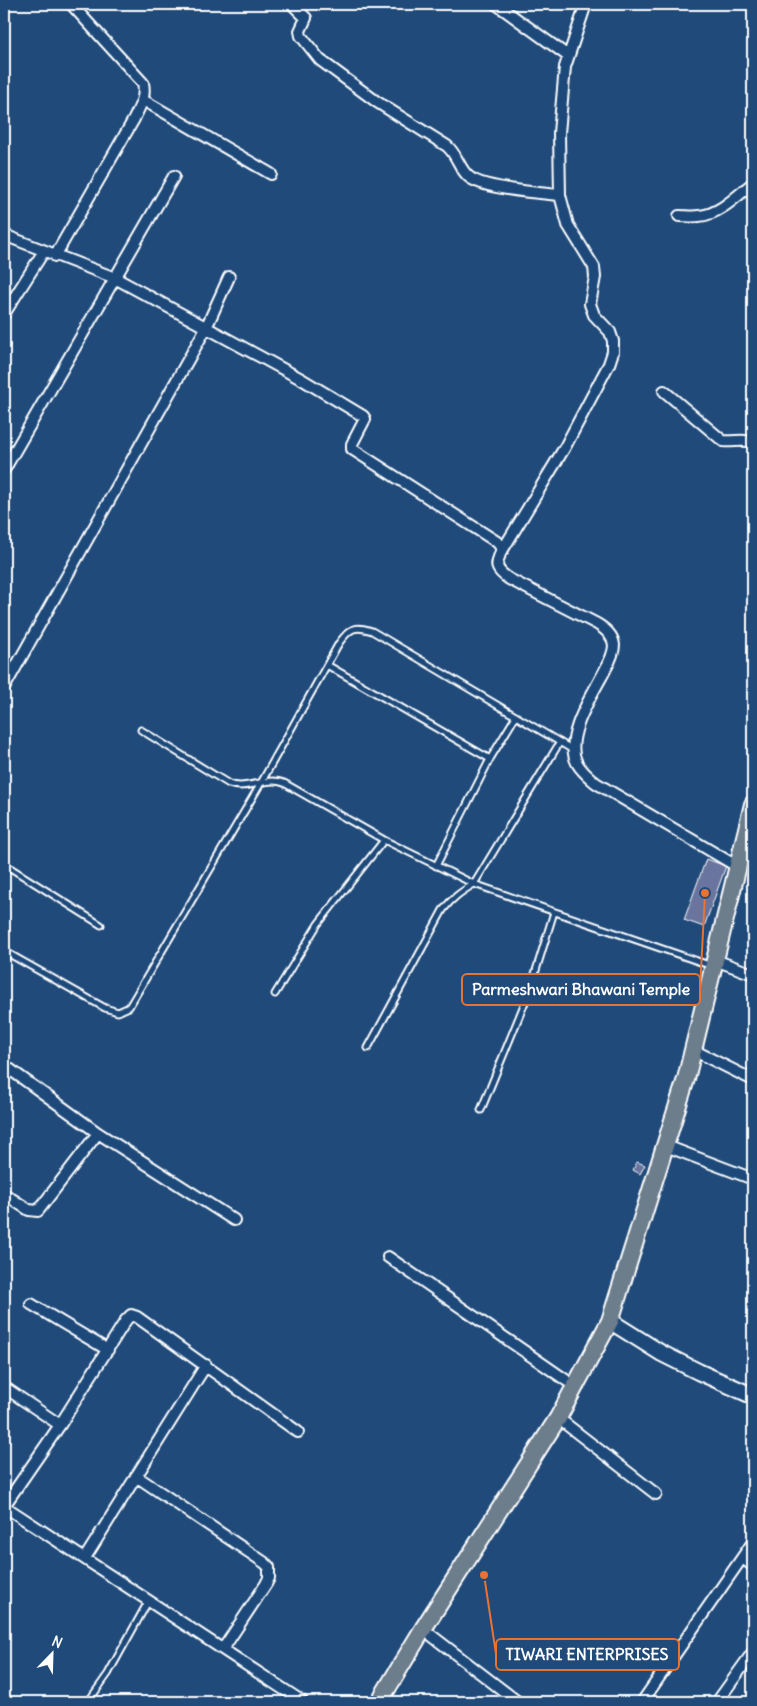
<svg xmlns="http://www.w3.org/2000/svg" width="757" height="1706" viewBox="0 0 757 1706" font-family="Delius,sans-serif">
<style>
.building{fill:#6a759f;stroke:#fff}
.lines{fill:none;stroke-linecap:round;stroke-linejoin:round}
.lane-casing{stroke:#fff;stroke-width:9}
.street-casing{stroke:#fff;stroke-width:14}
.secondary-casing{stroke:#fff;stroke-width:19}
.primary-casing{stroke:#fff;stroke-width:20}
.lane{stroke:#1f4a7a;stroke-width:5}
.street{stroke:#1f4a7a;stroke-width:10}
.secondary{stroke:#1f4a7a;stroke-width:15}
.primary{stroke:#6c7d8b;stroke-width:16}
.leader{fill:none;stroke:#eb7230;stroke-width:2}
.callout-dot{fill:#eb7230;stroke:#1f4a7a;stroke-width:2}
.callout{fill:#1f4a7a;stroke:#eb7230;stroke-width:2}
.callout-label{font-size:16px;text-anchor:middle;font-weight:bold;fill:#fff}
</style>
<rect width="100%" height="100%" fill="#1f4a7a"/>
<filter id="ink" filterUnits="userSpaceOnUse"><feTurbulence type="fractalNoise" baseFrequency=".02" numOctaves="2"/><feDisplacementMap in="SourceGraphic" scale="10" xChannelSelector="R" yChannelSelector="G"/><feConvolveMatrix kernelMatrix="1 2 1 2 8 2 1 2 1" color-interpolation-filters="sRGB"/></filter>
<g filter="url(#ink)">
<!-- building -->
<path class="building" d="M 706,859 L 726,866 L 704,927 L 684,920 Z
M 637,1162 L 645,1165 L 640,1174 L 633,1170 Z"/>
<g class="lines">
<defs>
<path id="lane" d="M 327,665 L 490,759
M 141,730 L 229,784 C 248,791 265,776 284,783 L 384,840 L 474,884 L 712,966
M 4,864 L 101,925
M 436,866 L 490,759 L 516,716
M 4,951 L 105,1008 L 118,1012 L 129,1007 L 261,783 L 339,643 C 350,628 355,625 372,631 L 573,750
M 275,994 L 318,924 L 384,840
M 368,1048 L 443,910 C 452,898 461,892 474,884 L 560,742
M 481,1110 L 530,990 L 554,912
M 88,1702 L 108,1674 L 149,1600"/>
<path id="street" d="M 292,4 L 306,18 L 300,31 L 301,36 L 320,60 L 377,102 L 447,146 C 457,154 459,169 469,177 C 484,189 539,193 560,195
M 496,4 L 568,56
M 143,100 L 271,174
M 679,216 C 686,216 693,217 699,216 C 719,215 738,195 753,183
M 4,235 L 115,278 L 303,380 L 363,416 L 365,419 L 352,444 L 352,449 L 497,542 L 502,548 C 497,565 492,567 509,579 L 597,624 C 605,629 613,635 614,645 C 614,653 609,663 605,670 C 593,694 563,737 577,763 C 582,772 589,777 596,783 L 738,867
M 55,256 L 134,119 C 140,106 146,97 143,83 L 71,4
M 4,314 L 44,251
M 664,391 L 723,441 C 733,442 744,439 753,442
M 4,470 L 174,176
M 502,551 L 565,447 L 609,364 L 613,352 L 613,341 L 610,332 L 594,315 L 590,304 L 595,277 L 594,267 L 568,225 L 560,195 L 559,133 L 565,67 L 586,4
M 4,688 L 206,328 L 229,277
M 715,960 L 753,974
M 693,1050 L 753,1080
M 4,1065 L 98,1133 L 234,1220
M 666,1146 L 753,1179
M 4,1194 L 29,1210 L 38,1211 L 98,1133
M 388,1257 L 576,1387
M 31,1304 L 108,1350
M 4,1387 L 60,1425
M 558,1418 L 656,1494
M 136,1476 L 265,1563 L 269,1567 L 269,1578 L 266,1584 L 223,1649
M 4,1506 L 60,1425 L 126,1320 L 131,1315 L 137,1317 L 298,1432
M 4,1506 L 303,1702
M 85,1558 L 206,1365
M 743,1558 L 753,1566
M 423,1629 L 518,1702
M 642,1702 L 753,1542
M 717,1702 L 753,1652"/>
<path id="secondary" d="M 610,1321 L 661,1353 L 699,1372 L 753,1396"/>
<path id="primary" d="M 379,1702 L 423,1629 L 558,1418 L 610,1321 L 686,1079 L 753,804"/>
</defs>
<!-- lane casing -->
<use href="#lane" class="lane-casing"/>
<!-- street casing -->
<use href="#street" class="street-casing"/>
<!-- secondary casing -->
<use href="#secondary" class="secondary-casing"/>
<!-- primary casing -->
<use href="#primary" class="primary-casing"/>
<!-- lane -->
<use href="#lane" class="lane"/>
<!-- street -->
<use href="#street" class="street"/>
<!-- secondary -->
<use href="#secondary" class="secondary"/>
<!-- primary -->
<use href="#primary" class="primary"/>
</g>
</g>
<!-- callouts -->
<path class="leader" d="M705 893L700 990M484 1575L496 1654"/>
<g class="callout-dot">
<circle cx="705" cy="893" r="5"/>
<circle cx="484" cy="1575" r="5"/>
</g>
<g class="callout">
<rect x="462" y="974" width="238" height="31" rx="5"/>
<rect x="496" y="1639" width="183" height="31" rx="5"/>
</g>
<g class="callout-label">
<text x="581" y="995">Parmeshwari Bhawani Temple</text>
<text x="587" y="1660">TIWARI ENTERPRISES</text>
</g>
<!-- margin -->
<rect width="757" height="1706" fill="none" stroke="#1f4a7a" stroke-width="20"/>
<rect x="10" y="10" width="737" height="1686" fill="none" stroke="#fff" stroke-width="2" filter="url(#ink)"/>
<!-- north arrow -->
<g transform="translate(52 1654) rotate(23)" stroke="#1f4a7a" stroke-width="4" paint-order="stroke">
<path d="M0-4L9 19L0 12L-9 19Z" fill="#ffffff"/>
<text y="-8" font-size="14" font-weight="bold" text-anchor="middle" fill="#ffffff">N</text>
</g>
</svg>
